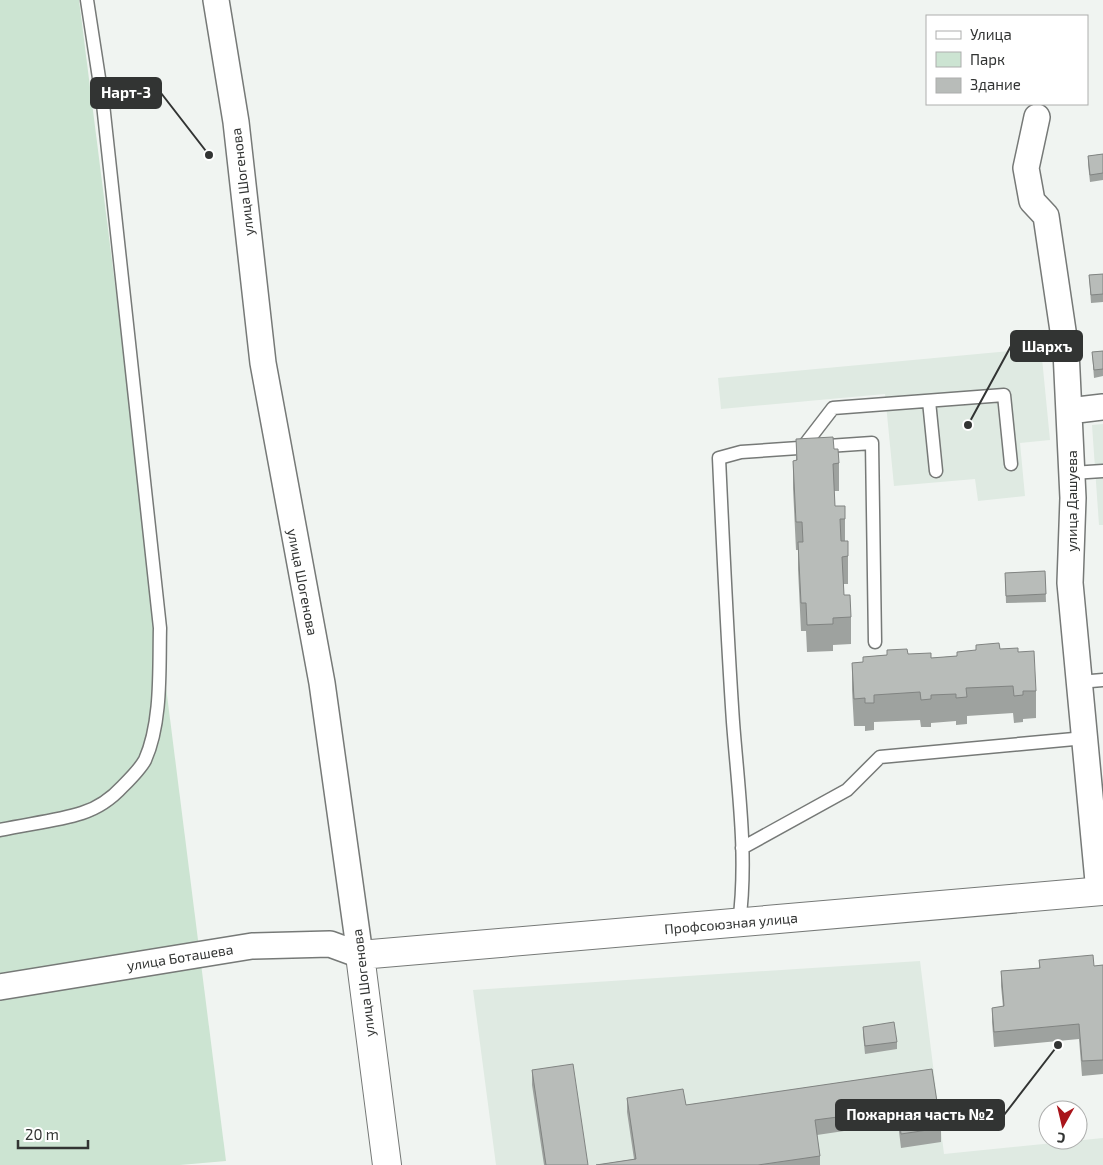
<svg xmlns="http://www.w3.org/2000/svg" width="1103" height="1165" viewBox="0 0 1103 1165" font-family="'Exo 2',sans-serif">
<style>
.built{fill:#dfeae2}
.green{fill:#cce4d2}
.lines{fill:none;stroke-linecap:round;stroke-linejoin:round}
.service-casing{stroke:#767977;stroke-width:15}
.minor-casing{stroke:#767977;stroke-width:28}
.tertiary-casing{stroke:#767977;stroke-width:30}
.service{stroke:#fff;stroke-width:12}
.minor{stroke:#fff;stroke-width:25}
.tertiary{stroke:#fff;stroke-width:28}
.wall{fill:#9ea29f}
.building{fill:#b8bcb9;stroke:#818482}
.labels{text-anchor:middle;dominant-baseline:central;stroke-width:4;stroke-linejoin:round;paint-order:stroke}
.street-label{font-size:14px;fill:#323433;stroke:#fff}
.leader{fill:none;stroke:#323433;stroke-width:2}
.callout-dot{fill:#323433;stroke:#fff;stroke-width:2}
.callout{fill:#323433;stroke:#323433;stroke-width:2}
.callout-label{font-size:15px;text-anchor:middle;font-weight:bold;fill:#fff}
</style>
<rect width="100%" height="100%" fill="#f0f4f1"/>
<!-- built -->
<path class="built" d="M 1041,348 L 1050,440 L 1020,443 L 1025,496 L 978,501 L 975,479 L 894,486 L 885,394 L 721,409 L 718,378 Z
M 1103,424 L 1103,525 L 1099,525 L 1092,425 Z
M 920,961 L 944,1154 L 1103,1138 L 1103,1165 L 496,1165 L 473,990 Z"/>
<!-- green -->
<path class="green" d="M 0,0 L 79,0 L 226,1161 L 180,1165 L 0,1165 Z"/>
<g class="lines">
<defs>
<path id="service" d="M 929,401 L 936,471
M 803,447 L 833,408 L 1004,395 L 1011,464
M 1072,473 L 1103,471
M 1079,682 L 1103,680
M 0,830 C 27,824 57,821 82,813 C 98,808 112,798 123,786 C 130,779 140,769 145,760 C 162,722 159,669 160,628 L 103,104 L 87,0
M 742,848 L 847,790 L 880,757 L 1085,738
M 739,923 C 748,857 738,788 733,722 C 727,634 723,546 719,458 L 741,452 L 872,443 L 875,642"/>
<path id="minor" d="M 1037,117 L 1026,168 L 1032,201 L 1046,216 L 1066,351 L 1073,498 L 1070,583 L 1099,892
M 1069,411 L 1103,407
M 0,987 L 252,946 L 330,944 L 360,955 L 322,683 L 263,363 L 236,122 L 216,0"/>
<path id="tertiary" d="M 387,1165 L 360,955 L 1103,891"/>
</defs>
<!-- service casing -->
<use href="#service" class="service-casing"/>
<!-- minor casing -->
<use href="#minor" class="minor-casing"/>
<!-- tertiary casing -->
<use href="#tertiary" class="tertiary-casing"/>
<!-- service -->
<use href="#service" class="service"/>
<!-- minor -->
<use href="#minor" class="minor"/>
<!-- tertiary -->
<use href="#tertiary" class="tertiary"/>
</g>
<!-- wall -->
<path class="wall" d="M 1103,154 L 1103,180 L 1090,182 L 1088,164 L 1088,156 Z
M 1103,274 L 1103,302 L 1091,303 L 1089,275 Z
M 1103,351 L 1103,376 L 1094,378 L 1092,352 Z
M 796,439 L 834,449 L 839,463 L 839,491 L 834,491 L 835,506 L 845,519 L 845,541 L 848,556 L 848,584 L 843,584 L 844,595 L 851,617 L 851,644 L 833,645 L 833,651 L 807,652 L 806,631 L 801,631 L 798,569 L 798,550 L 796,550 L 793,488 L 793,461 L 796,460 Z
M 1045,571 L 1046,602 L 1006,603 L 1005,573 Z
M 976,645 L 1018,652 L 1036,691 L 1036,718 L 1023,719 L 1023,722 L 1014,723 L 1013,713 L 967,716 L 967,724 L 956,725 L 956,721 L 931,723 L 931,727 L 921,727 L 920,720 L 874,722 L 874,730 L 865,731 L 865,726 L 854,726 L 852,690 L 852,663 L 863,662 L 863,657 L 887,655 L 887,650 L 931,658 L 957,656 L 976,650 Z
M 1039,960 L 1094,966 L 1103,965 L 1103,1074 L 1082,1076 L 1079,1039 L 994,1047 L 992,1022 L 992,1008 L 1003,1007 L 1001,986 L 1001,971 L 1039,968 Z
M 863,1027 L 897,1042 L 897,1049 L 865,1054 L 863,1034 Z
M 932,1069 L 941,1128 L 941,1142 L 901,1148 L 898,1123 L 817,1135 L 820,1156 L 820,1165 L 596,1165 L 634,1159 L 627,1112 L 627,1098 L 686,1105 Z
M 532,1070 L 588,1165 L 544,1165 L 532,1085 Z"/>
<!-- building -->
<path class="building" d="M 1103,154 L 1103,173 L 1090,175 L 1088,156 Z
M 1103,274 L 1103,294 L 1091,295 L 1089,275 Z
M 1103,351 L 1103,369 L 1094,370 L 1092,352 Z
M 833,437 L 834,449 L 838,449 L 839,463 L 833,464 L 835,506 L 845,506 L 845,519 L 840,519 L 841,541 L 848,541 L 848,556 L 842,557 L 844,595 L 850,595 L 851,617 L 833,618 L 833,624 L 807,625 L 806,603 L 801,603 L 798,542 L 803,542 L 802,522 L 796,522 L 793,461 L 797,460 L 796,439 Z
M 1045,571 L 1046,594 L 1006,596 L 1005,573 Z
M 999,643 L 1000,649 L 1018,648 L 1018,652 L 1034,651 L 1036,691 L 1023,691 L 1023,695 L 1014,696 L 1013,686 L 966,688 L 967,697 L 956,698 L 956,694 L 931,695 L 931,699 L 921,700 L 920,692 L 874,695 L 874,703 L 865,703 L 865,698 L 854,699 L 852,663 L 863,662 L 863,657 L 887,655 L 887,650 L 907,649 L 908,654 L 931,653 L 931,658 L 957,656 L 957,652 L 976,650 L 976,645 Z
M 1093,955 L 1094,966 L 1103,965 L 1103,1060 L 1082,1061 L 1079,1024 L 994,1032 L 992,1008 L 1004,1006 L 1001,971 L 1040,968 L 1039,960 Z
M 894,1022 L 897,1042 L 865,1046 L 863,1027 Z
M 573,1064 L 588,1165 L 546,1165 L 532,1070 Z
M 932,1069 L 941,1128 L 901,1134 L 898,1109 L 815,1120 L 820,1156 L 758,1165 L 596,1165 L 636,1159 L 627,1098 L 683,1089 L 686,1105 Z"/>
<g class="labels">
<!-- street labels -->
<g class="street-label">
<text transform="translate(242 182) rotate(-97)">улица Шогенова</text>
<text transform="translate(1071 501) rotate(-90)">улица Дашуева</text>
<text transform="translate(303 582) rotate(79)">улица Шогенова</text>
<text transform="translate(731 923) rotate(-5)">Профсоюзная улица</text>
<text transform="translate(180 957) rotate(-9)">улица Боташева</text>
<text transform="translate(363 983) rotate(-97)">улица Шогенова</text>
</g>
</g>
<!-- callouts -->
<path class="leader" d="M209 155L161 93M968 425L1011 346M1058 1045L1004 1115"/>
<g class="callout-dot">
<circle cx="209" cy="155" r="5"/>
<circle cx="968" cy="425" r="5"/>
<circle cx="1058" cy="1045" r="5"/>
</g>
<g class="callout">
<rect x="91" y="78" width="70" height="30" rx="5"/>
<rect x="1011" y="331" width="71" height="30" rx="5"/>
<rect x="836" y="1100" width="168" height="30" rx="5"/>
</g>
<g class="callout-label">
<text x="126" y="98">Нарт-3</text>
<text x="1047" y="352">Шархъ</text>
<text x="920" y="1120">Пожарная часть №2</text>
</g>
<!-- legend -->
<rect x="926" y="15" width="162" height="90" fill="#ffffff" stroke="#adaead"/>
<rect x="936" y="31" width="25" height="8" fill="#ffffff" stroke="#adaead"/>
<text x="970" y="40" font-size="15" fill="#323433">Улица</text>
<rect x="936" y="52" width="25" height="15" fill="#cce4d2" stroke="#adaead"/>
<text x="970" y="65" font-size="15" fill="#323433">Парк</text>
<rect x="936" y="78" width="25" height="15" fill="#b8bcb9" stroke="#adaead"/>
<text x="970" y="90" font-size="15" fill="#323433">Здание</text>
<!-- north arrow -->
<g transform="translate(1063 1125) rotate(188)"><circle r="24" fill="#ffffff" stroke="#adaead"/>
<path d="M0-4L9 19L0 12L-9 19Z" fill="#a9151b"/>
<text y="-8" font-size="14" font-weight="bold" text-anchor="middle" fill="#323433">С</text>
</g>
<!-- scale -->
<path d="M18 1140v8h70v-8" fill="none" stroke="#323433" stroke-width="2.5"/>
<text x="25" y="1140" font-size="15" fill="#323433" stroke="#ffffff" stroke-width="4" paint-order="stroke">20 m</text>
</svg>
